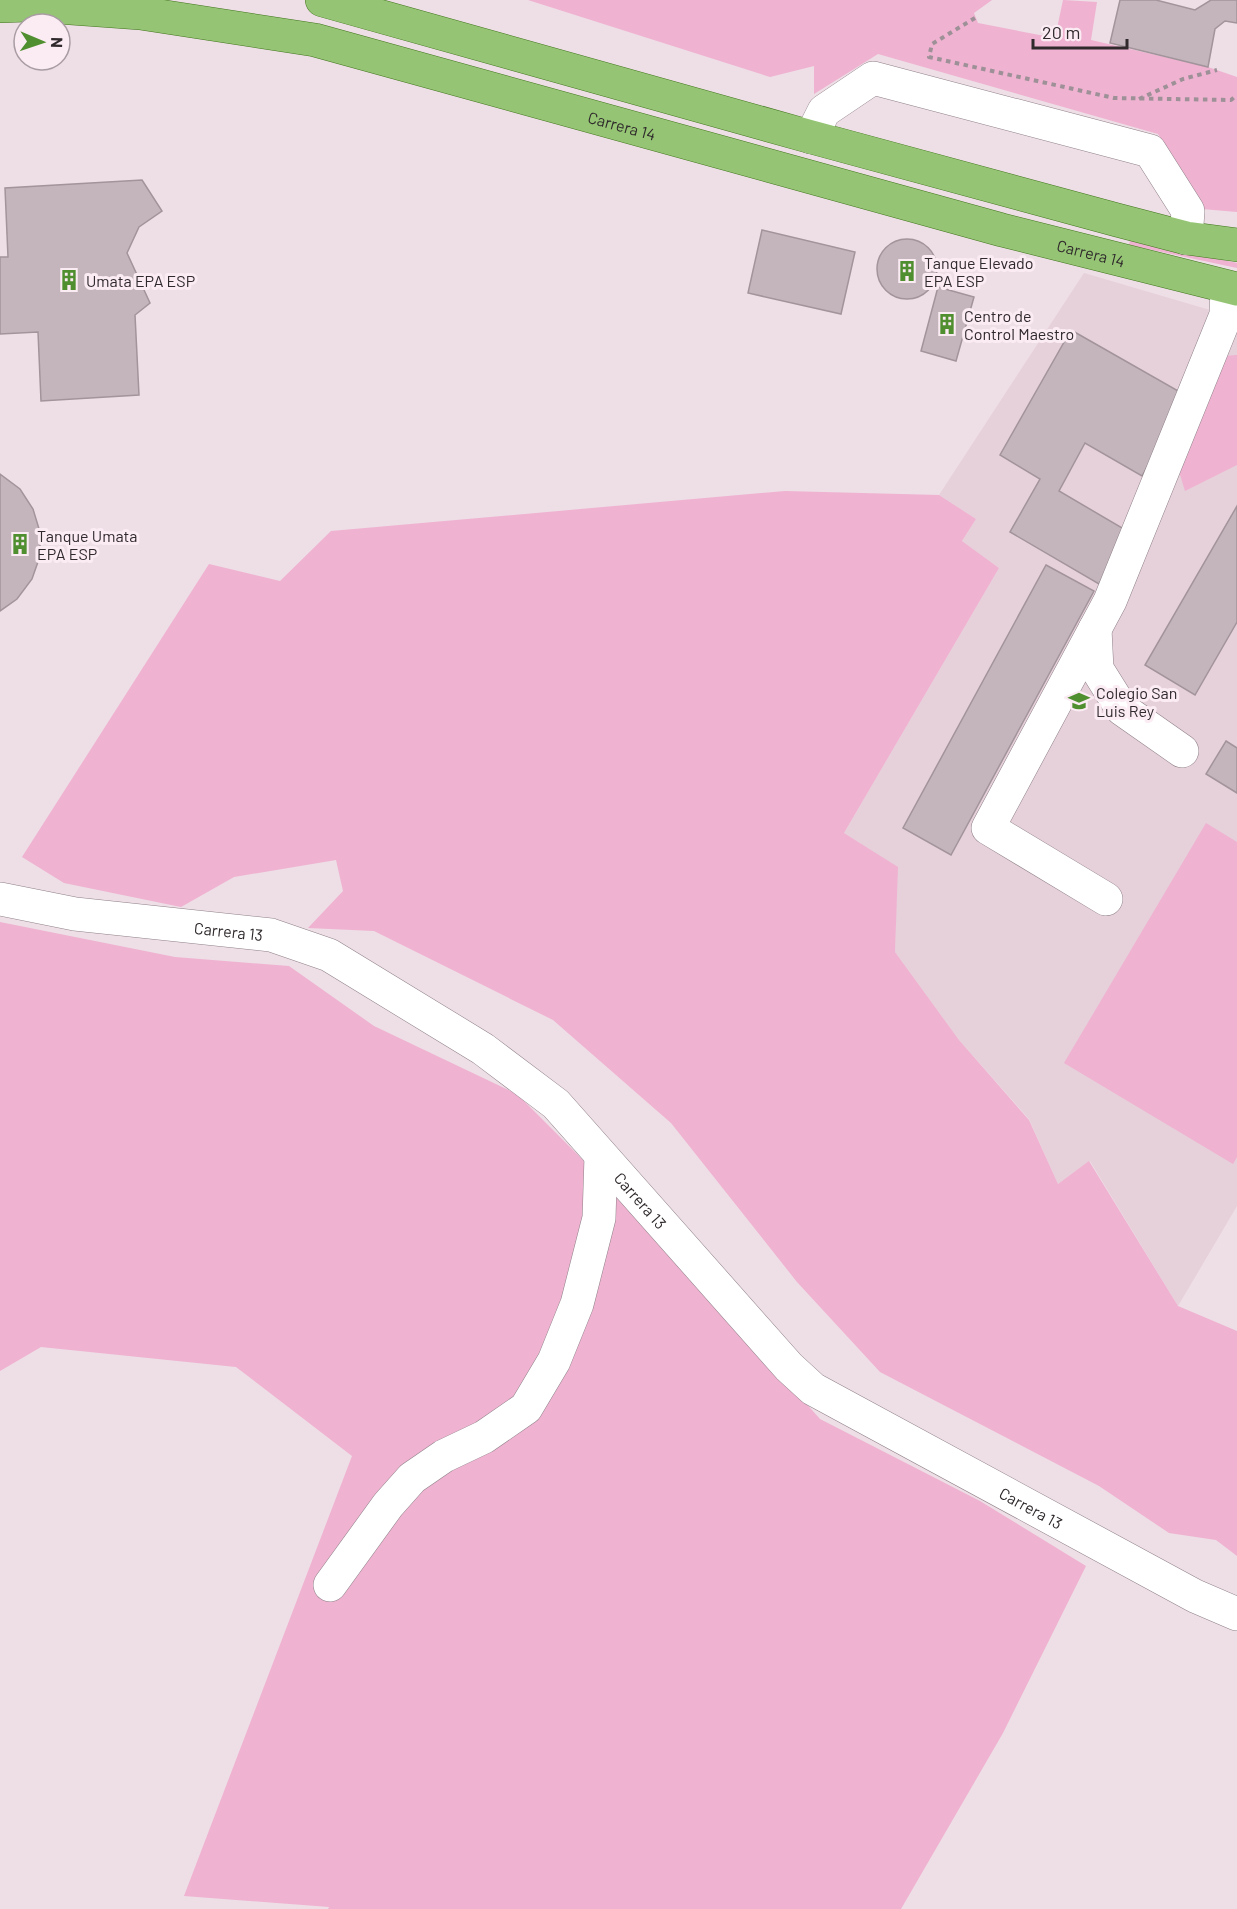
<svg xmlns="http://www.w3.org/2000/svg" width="1237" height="1909" viewBox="0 0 1237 1909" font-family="Barlow,sans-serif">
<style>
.built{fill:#e6d0da}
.green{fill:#efb2d1}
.building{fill:#c4b5bc;stroke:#a2949a;stroke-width:1.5}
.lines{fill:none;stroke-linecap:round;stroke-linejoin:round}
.minor-casing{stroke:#8f8188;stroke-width:34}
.major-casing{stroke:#43751f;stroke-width:34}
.path{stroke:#9d9197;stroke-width:4;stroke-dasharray:4.5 4.5;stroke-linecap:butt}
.minor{stroke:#fff;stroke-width:33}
.major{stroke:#95c574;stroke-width:33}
.labels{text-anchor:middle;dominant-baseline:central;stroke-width:6;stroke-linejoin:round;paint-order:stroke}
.street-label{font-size:16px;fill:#2f292c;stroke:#fbebf3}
.poi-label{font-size:16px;fill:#2f292c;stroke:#fbebf3;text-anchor:start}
</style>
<rect width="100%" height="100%" fill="#eedee6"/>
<!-- built -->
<path class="built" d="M 1084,273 L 1237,318 L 1237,1206 L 1178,1306 L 1090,1161 L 1058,1184 L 1029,1119 L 959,1040 L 895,952 L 897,867 L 844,833 L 999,568 L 962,541 L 976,519 L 939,495 Z"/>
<!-- green -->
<path class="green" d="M 528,0 L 992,0 L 974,13 L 978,23 L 1055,38 L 1063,0 L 1097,2 L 1091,40 L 1208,67 L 1237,77 L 1237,212 L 1202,209 L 1158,134 L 878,54 L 814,94 L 814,66 L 770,77 Z
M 1130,240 L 1237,263 L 1237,268 L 1129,245 Z
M 1237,355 L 1237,465 L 1185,491 L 1178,468 L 1224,356 Z
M 785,491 L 939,495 L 976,519 L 962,541 L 999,568 L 844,833 L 898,867 L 895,952 L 959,1040 L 1029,1120 L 1058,1184 L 1089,1161 L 1178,1306 L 1237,1331 L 1237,1556 L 1216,1540 L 1169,1533 L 1099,1486 L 880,1372 L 797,1282 L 671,1123 L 553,1020 L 374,931 L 308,928 L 343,891 L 336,860 L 234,877 L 181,907 L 64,883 L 22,857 L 209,564 L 280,581 L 331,531 Z
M 1206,823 L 1237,842 L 1237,1157 L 1233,1164 L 1064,1063 Z
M 0,922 L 175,957 L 289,966 L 374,1026 L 517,1094 L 630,1207 L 820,1419 L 980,1501 L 1086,1566 L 1003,1733 L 901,1909 L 328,1909 L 329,1907 L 184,1896 L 352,1456 L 236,1367 L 41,1347 L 0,1371 Z"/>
<!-- building -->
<path class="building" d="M 1120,0 L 1156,0 L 1195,10 L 1211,0 L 1237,0 L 1237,23 L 1225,21 L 1215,29 L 1208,67 L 1110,43 Z
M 142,180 L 162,211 L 139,227 L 127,253 L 150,303 L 135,315 L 139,395 L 41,401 L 38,332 L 0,334 L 0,257 L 8,257 L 5,188 Z
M 762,230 L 855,252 L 841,314 L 748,293 Z
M877 269a30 30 0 1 1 60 0a30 30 0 1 1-60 0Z
M 938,287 L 974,297 L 956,361 L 921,351 Z
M 1071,330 L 1187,396 L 1142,476 L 1085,443 L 1059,491 L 1129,532 L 1099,584 L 1010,532 L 1040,479 L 1000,455 Z
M 0,474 L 20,489 L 33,509 L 40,532 L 40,556 L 32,579 L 17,599 L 0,611 Z
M 1237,506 L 1237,622 L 1195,695 L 1145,665 Z
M 1046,565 L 1094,591 L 951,855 L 903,828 Z
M 1226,741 L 1237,748 L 1237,793 L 1206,774 Z"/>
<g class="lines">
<defs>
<g id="minor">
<path d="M 811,137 L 824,111 L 873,78 L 1150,151 L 1188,211 L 1186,238"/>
<path d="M 1095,629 L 1097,669 L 1122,709 L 1182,751"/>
<path id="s1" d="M 0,899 L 75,914 L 271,935 L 329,955 L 483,1049 L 556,1104 L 789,1367 L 813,1389 L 1195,1596 L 1237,1614"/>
<path d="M 1106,899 L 988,828 L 1110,601 L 1226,315 L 1227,288"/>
<path d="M 330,1585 L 388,1505 L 412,1478 L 444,1456 L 484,1437 L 526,1408 L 554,1361 L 577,1304 L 599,1218 L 601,1156"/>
</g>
<g id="major">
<path d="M 322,0 L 811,137 L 1117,220 L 1186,238 L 1237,245"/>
<path id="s2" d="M 0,6 L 29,5 L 140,13 L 315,40 L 1002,230 L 1237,289"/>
</g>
</defs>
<!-- minor casing -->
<use href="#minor" class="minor-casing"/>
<!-- major casing -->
<use href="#major" class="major-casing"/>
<!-- path -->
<path class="path" d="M 975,18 L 932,44 L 929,57 L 1114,98 L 1231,100 L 1237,95
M 1139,99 L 1183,79 L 1217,70"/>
<!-- minor -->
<use href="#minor" class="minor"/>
<!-- major -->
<use href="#major" class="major"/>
</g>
<!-- icons -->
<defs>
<symbol id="building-bare" viewBox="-9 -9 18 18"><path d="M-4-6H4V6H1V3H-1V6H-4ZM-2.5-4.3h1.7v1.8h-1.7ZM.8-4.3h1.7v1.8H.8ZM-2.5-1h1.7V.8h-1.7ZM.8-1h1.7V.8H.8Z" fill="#508f2f" stroke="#fbebf3" stroke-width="2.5" paint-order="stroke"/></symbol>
<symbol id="university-bare" viewBox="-9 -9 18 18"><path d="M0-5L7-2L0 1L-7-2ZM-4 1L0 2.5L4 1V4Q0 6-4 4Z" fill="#508f2f" stroke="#fbebf3" stroke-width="2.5" paint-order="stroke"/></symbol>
</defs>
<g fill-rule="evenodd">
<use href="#building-bare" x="892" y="256" width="30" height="30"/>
<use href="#building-bare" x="54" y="265" width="30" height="30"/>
<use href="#building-bare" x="932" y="309" width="30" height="30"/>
<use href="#building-bare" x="5" y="529" width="30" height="30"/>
<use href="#university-bare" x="1064" y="686" width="30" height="30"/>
</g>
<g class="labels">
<!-- street labels -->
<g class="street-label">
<text stroke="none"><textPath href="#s2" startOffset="636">Carrera 14</textPath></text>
<text stroke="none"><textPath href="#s2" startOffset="1122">Carrera 14</textPath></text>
<text stroke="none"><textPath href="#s1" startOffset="231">Carrera 13</textPath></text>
<text stroke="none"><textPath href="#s1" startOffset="735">Carrera 13</textPath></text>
<text stroke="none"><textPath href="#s1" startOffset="1239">Carrera 13</textPath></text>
</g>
<!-- poi labels -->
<g class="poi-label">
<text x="924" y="262">Tanque Elevado<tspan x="924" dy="18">EPA ESP</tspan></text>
<text x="86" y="280">Umata EPA ESP</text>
<text x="964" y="315">Centro de<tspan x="964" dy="18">Control Maestro</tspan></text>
<text x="37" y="535">Tanque Umata<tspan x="37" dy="18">EPA ESP</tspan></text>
<text x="1096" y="692">Colegio San<tspan x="1096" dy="18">Luis Rey</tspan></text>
</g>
</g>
<!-- north arrow -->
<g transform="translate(42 42) rotate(92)"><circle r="28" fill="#fbebf3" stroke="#a99da3" stroke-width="1.5"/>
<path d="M0-4.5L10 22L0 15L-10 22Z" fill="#508f2f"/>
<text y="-9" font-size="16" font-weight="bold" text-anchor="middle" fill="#2f292c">N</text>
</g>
<!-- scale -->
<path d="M1033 39v9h94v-9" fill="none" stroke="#2f292c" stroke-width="3"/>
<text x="1042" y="39" font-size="18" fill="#2f292c" stroke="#fbebf3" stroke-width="4.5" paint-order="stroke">20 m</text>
</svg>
